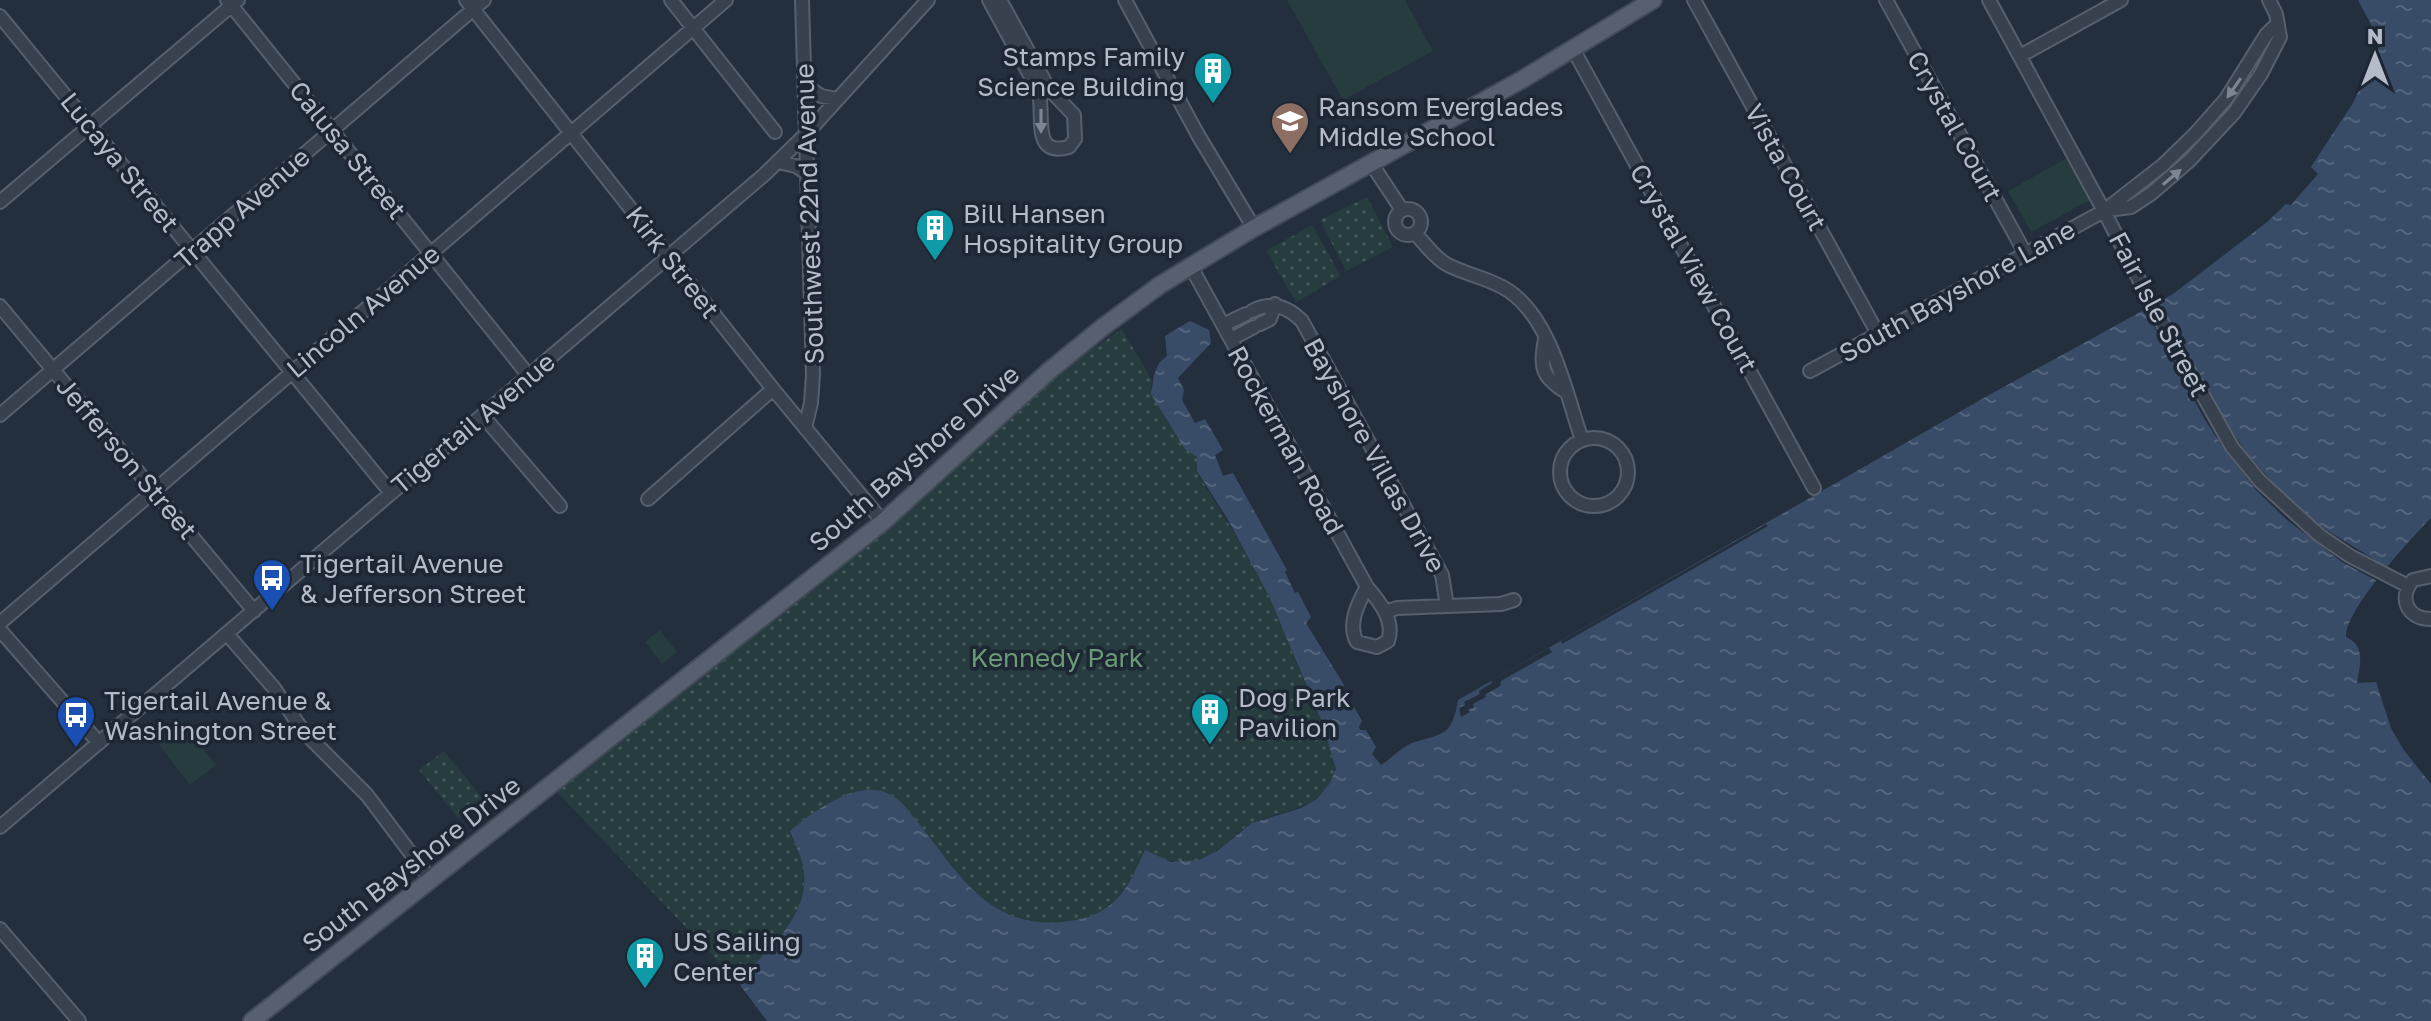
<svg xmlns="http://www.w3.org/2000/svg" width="2431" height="1021" viewBox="0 0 2431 1021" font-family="'Golos Text',sans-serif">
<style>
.green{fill:#263c3f}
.park{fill:url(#park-dots)}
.water{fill:url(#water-ripples)}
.pier{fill:#242f3e}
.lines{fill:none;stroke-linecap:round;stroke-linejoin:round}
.minor-casing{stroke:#565f6c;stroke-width:16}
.major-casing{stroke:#414a57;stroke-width:20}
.minor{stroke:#38414e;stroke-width:12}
.major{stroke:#56606e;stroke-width:16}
.oneway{fill:#7c8592}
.labels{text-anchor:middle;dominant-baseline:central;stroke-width:7;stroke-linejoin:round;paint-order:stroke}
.poi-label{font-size:26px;fill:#b4bcc9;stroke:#1d2633;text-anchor:start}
.street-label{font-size:26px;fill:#b4bcc9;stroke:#1d2633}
.park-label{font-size:26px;fill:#6b9a76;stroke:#1d2633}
</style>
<defs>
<pattern id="park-dots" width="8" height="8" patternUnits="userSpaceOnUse" patternTransform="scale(2)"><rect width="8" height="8" fill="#263c3f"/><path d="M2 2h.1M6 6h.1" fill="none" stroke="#435659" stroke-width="1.8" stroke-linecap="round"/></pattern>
<pattern id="water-ripples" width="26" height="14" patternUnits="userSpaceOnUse" patternTransform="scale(2)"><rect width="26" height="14" fill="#394c67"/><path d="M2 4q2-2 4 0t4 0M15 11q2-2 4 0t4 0" fill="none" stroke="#53647b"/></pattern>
</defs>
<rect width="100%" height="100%" fill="#242f3e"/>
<!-- green -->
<path class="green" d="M 1287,0 L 1405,0 L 1433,51 L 1343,100 Z
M 2069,157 L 2092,199 L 2031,232 L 2008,191 Z
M 660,630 L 677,652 L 662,664 L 645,642 Z
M 179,718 L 216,765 L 190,785 L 153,737 Z"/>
<!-- park -->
<path class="park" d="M 1367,197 L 1393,247 L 1346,271 L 1320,220 Z
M 1312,225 L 1341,276 L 1296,302 L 1266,251 Z
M 1122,329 L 1152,380 L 1151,388 C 1160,403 1193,445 1197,459 C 1199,465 1196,469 1199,476 C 1223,516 1249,554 1269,596 C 1283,627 1295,660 1308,691 C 1316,708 1338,754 1335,770 C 1329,810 1280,809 1253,823 C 1233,833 1220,853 1199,860 C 1183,866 1176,859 1163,860 C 1157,860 1147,867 1141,870 C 1124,878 1123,904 1095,915 C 1072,924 1035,928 1012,918 C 960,896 932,830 890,794 L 790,830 C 795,844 803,859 804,873 C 809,917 766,952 737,981 L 557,792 L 973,451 L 1073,362 Z
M 444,751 L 483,799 L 459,819 L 419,770 Z"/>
<!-- water -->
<path class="water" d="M 2358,0 L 2431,0 L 2431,518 C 2411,538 2345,610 2346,637 C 2366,646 2360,664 2357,683 L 2376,682 L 2391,728 L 2403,749 L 2431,784 L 2431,1021 L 767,1021 L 737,981 C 766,952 809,917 804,873 C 803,859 795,844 790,831 C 813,812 857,778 889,794 C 902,800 911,814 919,824 C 960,875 988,929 1063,922 C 1113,917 1126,893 1145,850 L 1171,862 L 1199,860 L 1217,851 L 1252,823 L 1301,808 L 1317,799 L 1330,783 L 1336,769 L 1322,722 L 1269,596 L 1227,518 L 1197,471 L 1197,457 L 1185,449 L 1151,394 L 1154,375 L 1159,363 L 1167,356 L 1165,336 L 1190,321 L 1209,330 L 1211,343 L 1178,378 L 1184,390 L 1182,400 L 1195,423 L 1205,419 L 1223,450 L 1215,455 L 1223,476 L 1233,473 L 1287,570 L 1285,572 L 1295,593 L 1298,592 L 1311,617 L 1306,623 L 1344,685 L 1343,687 L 1347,696 L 1344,701 L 1346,705 L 1353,705 L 1362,721 L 1359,727 L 1360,730 L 1366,730 L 1376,747 L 1372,754 L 1381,765 C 1391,759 1402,747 1412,743 C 1443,733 1452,737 1458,700 L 1989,395 L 2173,294 L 2266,223 L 2286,204 L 2291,205 L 2318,174 L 2311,167 L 2353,103 L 2381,43 Z"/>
<!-- pier -->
<path class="pier" d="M 2157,298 L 2225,421 L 2246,452 L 2277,487 L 2322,527 L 2391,570 L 2381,583 L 2342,562 L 2287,520 L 2257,491 L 2227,453 L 2205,420 L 2143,306 Z
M 1766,524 L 1768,526 L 1562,644 L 1561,641 Z
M 1549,648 L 1552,652 L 1501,681 L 1500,686 L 1485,695 L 1486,697 L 1473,704 L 1474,707 L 1468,710 L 1470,712 L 1461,717 L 1459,708 L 1465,705 L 1464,702 L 1480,694 L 1479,691 L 1492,683 L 1491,681 Z"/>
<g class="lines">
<defs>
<path id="minor" d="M 227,0 L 529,376
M 466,0 L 773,389 L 883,522
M 671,0 L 775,132
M 802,0 L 813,375 L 811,403 L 805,428
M 989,0 L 1038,90 C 1046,111 1029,158 1069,147 L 1075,139 L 1074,115 L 1049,89 L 1000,0
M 1125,0 L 1198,135 L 1254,228
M 1694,0 L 1878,334
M 1886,0 L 2025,253
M 1989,0 L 2104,211 L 2149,299 L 2232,447 L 2260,481 L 2319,535 L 2350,556 L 2408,586
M 0,16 L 391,493
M 1573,49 L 1814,488
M 2020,56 L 2121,0
M 806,86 L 821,96 L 837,99
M 778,162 L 796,166 L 808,174
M 1371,163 L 1402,210
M 0,202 L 238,0
M1395 222a13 13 0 1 1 26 0a13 13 0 1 1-26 0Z
M 2107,210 L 2131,207 L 2152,193 L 2189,161 L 2234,113 L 2261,74 L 2280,37 L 2276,14 L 2269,0
M 1415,233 C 1425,244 1434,257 1446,264 C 1466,275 1490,278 1509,291 C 1552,320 1566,394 1582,440
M 1190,265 L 1367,587 C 1380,602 1395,621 1388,641 L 1377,647 L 1357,642 C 1347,625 1358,603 1367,587
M 0,306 L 254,611
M 1252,311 C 1271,301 1287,306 1302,321 L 1442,575 L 1447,606 L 1397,608 L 1385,612
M 1260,324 L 1270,319 L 1275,304
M 1223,325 L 1246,314
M 1231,339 L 1254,327
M 1545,339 C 1540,367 1541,377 1566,392
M 1810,371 L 2104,211 L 2163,165 L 2195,134 L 2226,99 L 2266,35 L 2277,24
M 0,415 L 484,0
M 483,416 L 560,506
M1560 472a34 34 0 1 1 68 0a34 34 0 1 1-68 0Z
M 648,499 L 773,389
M 2431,576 L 2413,580 C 2398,598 2407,619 2431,619
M 1447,606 L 1501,604 L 1514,600
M 0,623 L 726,0
M 0,630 L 99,743
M 227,634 L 274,688 L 303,731 L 367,795 L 430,879
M 0,827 L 765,174 L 807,133 L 928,0
M 0,929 L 79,1021"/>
<path id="major" d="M 252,1021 L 883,522 L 1049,371 L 1103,327 L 1160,285 L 1254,228 L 1523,79 L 1653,0"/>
</defs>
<!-- minor casing -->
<use href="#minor" class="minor-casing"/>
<!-- major casing -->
<use href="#major" class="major-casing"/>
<!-- minor -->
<use href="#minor" class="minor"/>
<!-- major -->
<use href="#major" class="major"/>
</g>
<!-- one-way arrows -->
<defs><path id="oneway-solid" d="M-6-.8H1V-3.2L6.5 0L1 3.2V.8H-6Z" transform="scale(2)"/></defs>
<g class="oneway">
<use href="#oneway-solid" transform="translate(2234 88) rotate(125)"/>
<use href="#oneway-solid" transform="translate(1041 121) rotate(90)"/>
<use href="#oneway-solid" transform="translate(2172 177) rotate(-40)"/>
</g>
<!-- icons -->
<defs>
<symbol id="building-pin" viewBox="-11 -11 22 30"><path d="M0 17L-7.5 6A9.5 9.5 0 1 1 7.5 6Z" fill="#0f9aa8" stroke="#1d2633"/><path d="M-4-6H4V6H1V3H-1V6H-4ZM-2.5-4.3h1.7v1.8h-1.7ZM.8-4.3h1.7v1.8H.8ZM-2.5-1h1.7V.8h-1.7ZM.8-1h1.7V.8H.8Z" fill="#fff"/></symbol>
<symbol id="school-pin" viewBox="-11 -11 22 30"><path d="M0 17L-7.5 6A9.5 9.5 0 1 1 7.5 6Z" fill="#8d6e63" stroke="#1d2633"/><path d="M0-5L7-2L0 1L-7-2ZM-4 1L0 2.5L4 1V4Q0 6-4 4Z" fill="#fff"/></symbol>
<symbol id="bus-pin" viewBox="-11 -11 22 30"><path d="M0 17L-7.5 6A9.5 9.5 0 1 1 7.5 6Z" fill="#1a4fb4" stroke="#1d2633"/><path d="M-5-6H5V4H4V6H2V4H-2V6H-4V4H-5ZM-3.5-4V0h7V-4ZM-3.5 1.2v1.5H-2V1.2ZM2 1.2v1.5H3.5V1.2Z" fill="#fff"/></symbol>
</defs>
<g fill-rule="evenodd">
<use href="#building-pin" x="1191" y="49" width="44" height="60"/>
<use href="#school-pin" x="1268" y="99" width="44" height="60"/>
<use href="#building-pin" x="913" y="206" width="44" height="60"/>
<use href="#bus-pin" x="250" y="556" width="44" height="60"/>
<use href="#building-pin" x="1188" y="690" width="44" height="60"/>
<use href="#bus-pin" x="54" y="693" width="44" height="60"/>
<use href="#building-pin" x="623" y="934" width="44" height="60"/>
</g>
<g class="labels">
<!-- poi labels -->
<g class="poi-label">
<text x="1185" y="56" text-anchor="end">Stamps Family<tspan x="1185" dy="30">Science Building</tspan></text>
<text x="1318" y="106">Ransom Everglades<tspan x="1318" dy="30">Middle School</tspan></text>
<text x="963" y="213">Bill Hansen<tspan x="963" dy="30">Hospitality Group</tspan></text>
<text x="300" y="563">Tigertail Avenue<tspan x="300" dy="30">&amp; Jefferson Street</tspan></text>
<text x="1238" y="697">Dog Park<tspan x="1238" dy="30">Pavilion</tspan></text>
<text x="104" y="700">Tigertail Avenue &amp;<tspan x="104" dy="30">Washington Street</tspan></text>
<text x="673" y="941">US Sailing<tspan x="673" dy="30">Center</tspan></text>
</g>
<!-- street labels -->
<g class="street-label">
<text transform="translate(1955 126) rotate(61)">Crystal Court</text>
<text transform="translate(348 150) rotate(51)">Calusa Street</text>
<text transform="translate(120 162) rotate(51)">Lucaya Street</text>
<text transform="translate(1786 167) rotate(61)">Vista Court</text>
<text transform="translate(242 208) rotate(-41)">Trapp Avenue</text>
<text transform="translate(809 214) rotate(-92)">Southwest 22nd Avenue</text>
<text transform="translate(673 262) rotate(52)">Kirk Street</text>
<text transform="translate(1694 268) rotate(61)">Crystal View Court</text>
<text transform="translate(1957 291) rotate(-29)">South Bayshore Lane</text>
<text transform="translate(363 311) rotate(-40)">Lincoln Avenue</text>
<text transform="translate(2159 314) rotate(62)">Fair Isle Street</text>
<text transform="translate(473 423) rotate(-40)">Tigertail Avenue</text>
<text transform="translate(1286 440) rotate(61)">Rockerman Road</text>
<text transform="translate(1375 455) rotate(61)">Bayshore Villas Drive</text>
<text transform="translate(127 458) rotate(50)">Jefferson Street</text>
<text transform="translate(914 458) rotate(-41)">South Bayshore Drive</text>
<text transform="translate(411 864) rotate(-38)">South Bayshore Drive</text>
</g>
<!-- park labels -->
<g class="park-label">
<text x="1057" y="657">Kennedy Park</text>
</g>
</g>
<!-- north arrow -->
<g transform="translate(2375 56)" stroke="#1d2633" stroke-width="6" paint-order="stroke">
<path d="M0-6L14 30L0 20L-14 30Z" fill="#b4bcc9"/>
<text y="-12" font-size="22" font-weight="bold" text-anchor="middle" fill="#b4bcc9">N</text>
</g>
</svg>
